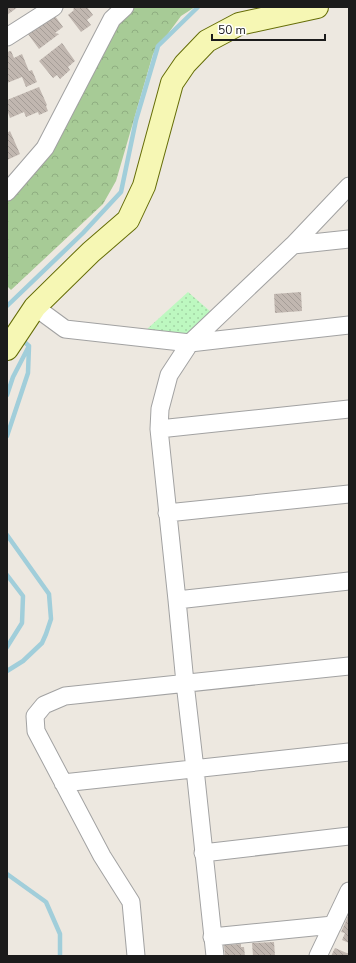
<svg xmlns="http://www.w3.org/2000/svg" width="356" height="963" viewBox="0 0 356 963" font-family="'Nunito Sans',sans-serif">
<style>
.forest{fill:url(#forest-crowns)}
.park{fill:url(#park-dots)}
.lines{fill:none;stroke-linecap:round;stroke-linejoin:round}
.stream{stroke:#a1ceda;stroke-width:4.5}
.building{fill:url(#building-back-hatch)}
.street-casing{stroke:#a2a2a2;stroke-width:19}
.secondary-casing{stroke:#656d07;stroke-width:24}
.street{stroke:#fff;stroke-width:17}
.secondary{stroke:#f6f7b4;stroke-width:22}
</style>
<defs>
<pattern id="forest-crowns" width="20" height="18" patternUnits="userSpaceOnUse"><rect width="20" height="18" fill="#a7cb96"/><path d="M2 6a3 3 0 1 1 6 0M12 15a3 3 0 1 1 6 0" fill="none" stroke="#8fae81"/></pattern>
<pattern id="park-dots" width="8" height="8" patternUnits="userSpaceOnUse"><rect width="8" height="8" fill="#bdf8c0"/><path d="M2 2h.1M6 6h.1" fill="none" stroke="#a2d4a4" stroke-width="1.8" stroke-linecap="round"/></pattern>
<pattern id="building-back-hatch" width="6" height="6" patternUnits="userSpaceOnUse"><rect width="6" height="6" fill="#c1b7b0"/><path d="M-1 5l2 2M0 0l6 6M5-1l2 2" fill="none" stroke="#a59d97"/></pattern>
</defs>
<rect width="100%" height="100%" fill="#ede8e0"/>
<!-- forest -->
<path class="forest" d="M 134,7 L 195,7 L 181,16 L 153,54 L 116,181 L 103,204 L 11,290 L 7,286 L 7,207 L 8,207 L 7,202 L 21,189 L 114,30 Z"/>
<!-- park -->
<path class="park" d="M 188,292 L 211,312 L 187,336 L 146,330 Z"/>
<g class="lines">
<!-- stream -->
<path class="stream" d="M 7,306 L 83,233 L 121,192 L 136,120 L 158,46 L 198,7
M 7,395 L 13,377 L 29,346 L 21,339
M 7,436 L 28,373 L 29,346
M 7,535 L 49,594 L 51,619 L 46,634 L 42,643 L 23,661 L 7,671
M 7,575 L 23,596 L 22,623 L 7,647
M 7,874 L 46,902 L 60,934 L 60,956"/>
</g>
<!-- building -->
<path class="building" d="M 7,7 L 18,7 L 7,15 Z
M 75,7 L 87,7 L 93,15 L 87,20 L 91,25 L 81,32 L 68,15 L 74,10 L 73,9 Z
M 55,16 L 63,27 L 55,33 L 59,34 L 39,49 L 28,34 L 46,20 L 48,21 Z
M 62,43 L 75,61 L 68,67 L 70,70 L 60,79 L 57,75 L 53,78 L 39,61 Z
M 11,51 L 14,58 L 22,54 L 29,71 L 32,70 L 37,82 L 26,87 L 22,77 L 7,83 L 7,52 Z
M 39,87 L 47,105 L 46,106 L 48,111 L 39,115 L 38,112 L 26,117 L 24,112 L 10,118 L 7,110 L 7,100 Z
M 10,131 L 20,154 L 7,160 L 7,133 Z
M 301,292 L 302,311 L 275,313 L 274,294 Z
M 349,914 L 349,943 L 342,940 L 345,933 L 341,932 Z
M 274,942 L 275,956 L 253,956 L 252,943 Z
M 241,944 L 241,947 L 244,947 L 245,956 L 225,956 L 224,945 Z
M 335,948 L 349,954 L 349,956 L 331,956 Z"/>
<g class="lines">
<defs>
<path id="street" d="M 7,37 L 54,7
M 7,192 L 45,148 L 112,19 L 125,7
M 293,245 L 349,239
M 35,307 L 65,329 L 190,343 L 349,325
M 159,429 L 349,409
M 167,513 L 349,494
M 177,600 L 349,581
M 63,783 L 349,752
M 203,853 L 349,836
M 212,937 L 333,925
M 136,956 L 131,902 L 102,856 L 36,731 L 35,716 L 44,705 L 65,696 L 349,666
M 215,956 L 195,769 L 185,683 L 177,600 L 159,429 L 160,409 L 169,375 L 190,343 L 293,245 L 349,186
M 318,956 L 349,891"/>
<path id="secondary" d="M 7,349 L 35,307 L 91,252 L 128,220 L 144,186 L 172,83 L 185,64 L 207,41 L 239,24 L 317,7"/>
</defs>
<!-- street casing -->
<use href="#street" class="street-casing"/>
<!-- secondary casing -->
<use href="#secondary" class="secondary-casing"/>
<!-- street -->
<use href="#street" class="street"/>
<!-- secondary -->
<use href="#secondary" class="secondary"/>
</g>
<!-- border -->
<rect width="356" height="963" fill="none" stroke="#1b1b1b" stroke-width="16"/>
<!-- scale -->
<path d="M212 34v6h113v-6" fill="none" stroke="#1b1b1b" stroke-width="2"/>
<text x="218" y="34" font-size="12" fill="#1b1b1b" stroke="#ffffff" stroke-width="3" paint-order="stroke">50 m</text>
</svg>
